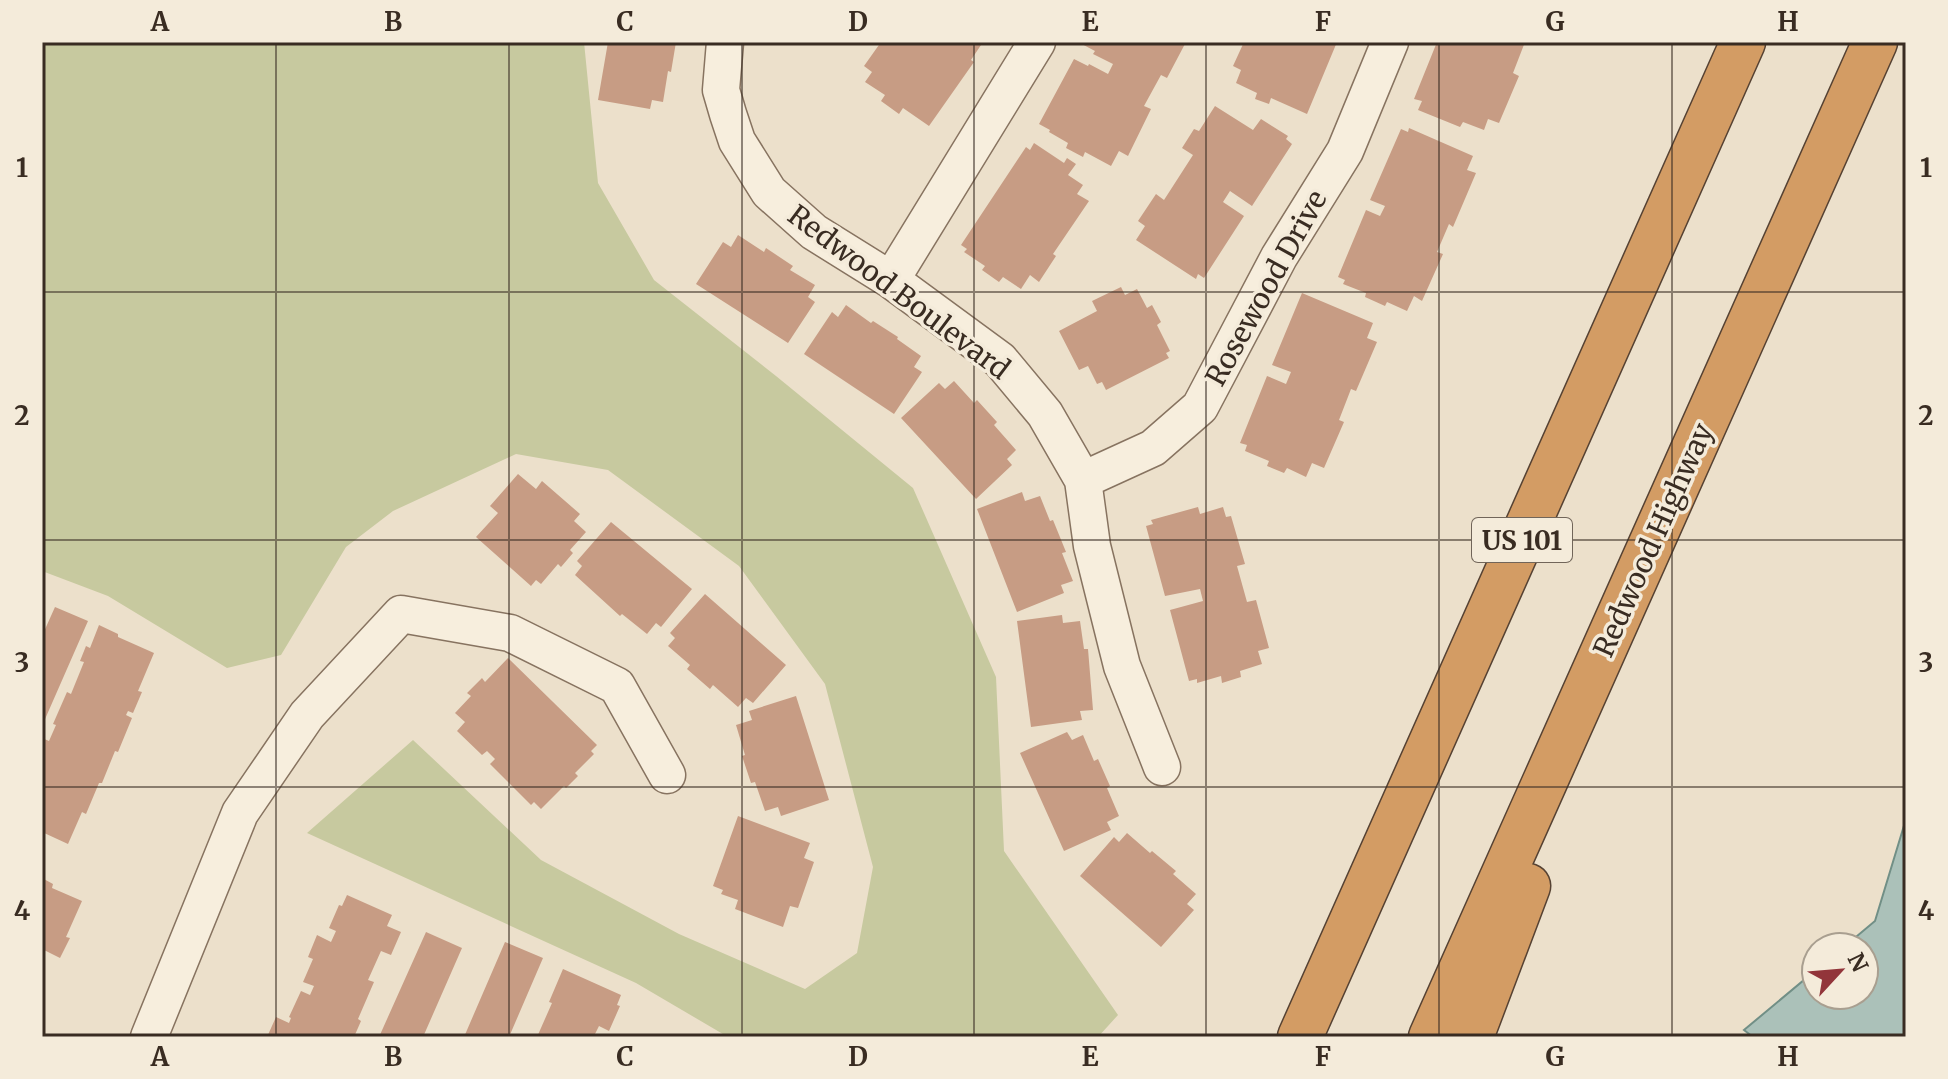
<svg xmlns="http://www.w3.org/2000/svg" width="1948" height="1079" viewBox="0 0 1948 1079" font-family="Merriweather,serif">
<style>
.green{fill:#c7c99f}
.water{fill:#abc1b9;stroke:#718f86;stroke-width:2}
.building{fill:#c79c84}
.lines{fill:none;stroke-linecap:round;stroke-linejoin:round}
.minor-casing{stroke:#877360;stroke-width:39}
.motorway-casing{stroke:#564233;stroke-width:47}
.minor{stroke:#f7eedd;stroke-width:36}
.motorway{stroke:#d39c64;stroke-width:44}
.grid{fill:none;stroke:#392c22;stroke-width:2;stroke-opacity:0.55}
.labels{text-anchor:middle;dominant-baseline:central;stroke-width:7;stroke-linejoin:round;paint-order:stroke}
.shield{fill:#f4ebda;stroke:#716559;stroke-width:2}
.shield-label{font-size:26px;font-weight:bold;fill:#392c22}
.street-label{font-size:28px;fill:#392c22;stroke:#f4ebda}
.neatline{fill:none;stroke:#392c22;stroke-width:3}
.grid-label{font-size:26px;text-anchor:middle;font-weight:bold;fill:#392c22}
</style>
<rect width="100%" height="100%" fill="#ece0cb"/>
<!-- green -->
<path class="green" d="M 42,42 L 584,42 L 598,183 L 654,280 L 776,376 L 913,488 L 996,677 L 1004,851 L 1118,1015 L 1098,1037 L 728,1037 L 636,983 L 307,833 L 413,740 L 541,860 L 679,934 L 805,989 L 857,953 L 873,867 L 825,684 L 739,566 L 608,470 L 516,454 L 393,511 L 346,547 L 281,655 L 227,668 L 108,596 L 42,571 Z"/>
<!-- water -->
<path class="water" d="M 1906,819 L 1906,1037 L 1753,1037 L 1744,1030 L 1816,970 L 1816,995 L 1864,995 L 1864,947 L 1844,947 L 1875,921 Z"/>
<!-- building -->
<path class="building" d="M 608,42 L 676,42 L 671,72 L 668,71 L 663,102 L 652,100 L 650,109 L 598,100 Z
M 881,42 L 891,43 L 983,42 L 971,60 L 974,62 L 929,126 L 903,108 L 899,114 L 881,101 L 885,95 L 865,82 L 872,72 L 864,66 Z
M 1078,42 L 1186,42 L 1167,78 L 1161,75 L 1144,106 L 1151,109 L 1128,156 L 1119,151 L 1111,166 L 1085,152 L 1083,157 L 1066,148 L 1068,143 L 1049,132 L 1050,130 L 1039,124 L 1074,59 L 1088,66 L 1089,64 L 1108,74 L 1113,64 L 1093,54 L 1095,51 Z
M 1244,42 L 1337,42 L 1307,114 L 1271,98 L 1269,104 L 1255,99 L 1257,93 L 1236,83 L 1241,70 L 1233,66 Z
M 1437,42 L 1525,42 L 1513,73 L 1519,76 L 1499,123 L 1488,119 L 1484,130 L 1463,122 L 1460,127 L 1418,110 L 1422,101 L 1414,99 Z
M 1215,106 L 1253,130 L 1261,119 L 1288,136 L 1286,139 L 1292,144 L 1252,206 L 1230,191 L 1223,202 L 1244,216 L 1204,278 L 1198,274 L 1196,279 L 1136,240 L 1145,226 L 1138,221 L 1156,194 L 1164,200 L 1193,155 L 1182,148 L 1194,129 L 1199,131 Z
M 1409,128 L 1473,156 L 1467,170 L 1476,173 L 1453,227 L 1449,224 L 1437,252 L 1443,254 L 1422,301 L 1414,296 L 1407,311 L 1387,302 L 1385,306 L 1365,297 L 1366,293 L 1343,284 L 1345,280 L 1338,277 L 1366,210 L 1380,216 L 1385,206 L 1370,200 L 1401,129 L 1408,132 Z
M 1034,143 L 1064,163 L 1067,158 L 1076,164 L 1068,175 L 1083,185 L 1077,194 L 1089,201 L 1053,254 L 1056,256 L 1039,282 L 1030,275 L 1021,289 L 1003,277 L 999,282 L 982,270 L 985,266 L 964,252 L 967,249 L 961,245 L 1026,147 L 1030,150 Z
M 738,235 L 764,252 L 766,248 L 793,266 L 790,270 L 815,285 L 808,297 L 815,302 L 788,343 L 696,284 L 723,242 L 731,247 Z
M 1121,287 L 1125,295 L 1137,289 L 1147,308 L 1152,305 L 1161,322 L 1157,325 L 1170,351 L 1166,353 L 1169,358 L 1106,390 L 1102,382 L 1097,384 L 1088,366 L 1079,370 L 1059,331 L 1097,311 L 1092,301 Z
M 1302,293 L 1373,323 L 1367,338 L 1377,342 L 1356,391 L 1351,389 L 1339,420 L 1344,422 L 1324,468 L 1312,463 L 1306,477 L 1287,468 L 1284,473 L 1267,466 L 1269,461 L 1245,451 L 1247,445 L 1240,443 L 1267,376 L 1286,384 L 1291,372 L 1272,365 Z
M 846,305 L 871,323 L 873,321 L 898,337 L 897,339 L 921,356 L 914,367 L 922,372 L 894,414 L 804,354 L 832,312 L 838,317 Z
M 954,381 L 974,403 L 977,400 L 997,422 L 994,425 L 1016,450 L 1007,459 L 1012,465 L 976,499 L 901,418 L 939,383 L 945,389 Z
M 518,474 L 536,489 L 542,481 L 580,514 L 574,521 L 586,532 L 570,550 L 573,553 L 561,567 L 558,564 L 541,584 L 536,580 L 531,586 L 476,537 L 498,513 L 490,506 Z
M 1022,492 L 1025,501 L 1040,496 L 1050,521 L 1053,520 L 1066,552 L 1062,553 L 1073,581 L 1061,585 L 1064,593 L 1017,612 L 977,509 Z
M 1198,507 L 1200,514 L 1223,507 L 1226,517 L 1231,516 L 1245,564 L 1237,566 L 1247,602 L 1256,600 L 1269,648 L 1258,651 L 1262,664 L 1240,671 L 1241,677 L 1222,683 L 1221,676 L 1197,683 L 1197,679 L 1189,681 L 1170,610 L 1203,601 L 1200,589 L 1165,596 L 1146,526 L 1153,524 L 1151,520 Z
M 611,522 L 692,589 L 661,627 L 656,623 L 647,634 L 622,614 L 620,616 L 575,575 L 582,566 L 577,561 Z
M 705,594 L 786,665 L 753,703 L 746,698 L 738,707 L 713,685 L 710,689 L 687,669 L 690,665 L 668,646 L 675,638 L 670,633 Z
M 55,607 L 88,621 L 42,726 L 42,636 Z
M 1062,615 L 1063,623 L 1080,621 L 1084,649 L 1088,649 L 1093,710 L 1080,711 L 1082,720 L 1031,727 L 1017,621 Z
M 99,625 L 118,634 L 118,637 L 154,653 L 138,691 L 142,692 L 133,713 L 128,711 L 126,715 L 132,718 L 118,752 L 115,751 L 102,783 L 99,783 L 86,814 L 82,812 L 68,844 L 42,832 L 42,738 L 49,741 L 56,725 L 53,724 L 67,692 L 71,694 L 84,662 L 80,661 L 86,646 L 90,648 Z
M 508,658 L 597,745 L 591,751 L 594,754 L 575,773 L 578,776 L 566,788 L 564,786 L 541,809 L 534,802 L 531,805 L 490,764 L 495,759 L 487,751 L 482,755 L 457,731 L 465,722 L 455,713 L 471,696 L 467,693 L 482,678 L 485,682 Z
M 796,696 L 829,800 L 781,816 L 778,807 L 765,811 L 755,782 L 751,783 L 742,756 L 745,755 L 736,725 L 752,720 L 749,711 Z
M 1067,732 L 1072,740 L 1083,735 L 1094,761 L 1098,759 L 1110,786 L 1107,788 L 1119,816 L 1107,822 L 1111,830 L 1064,851 L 1020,753 Z
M 738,816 L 810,843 L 804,858 L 814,862 L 798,908 L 790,906 L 783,927 L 735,909 L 738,900 L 721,894 L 723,890 L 713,886 Z
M 1127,833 L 1150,853 L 1152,851 L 1176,871 L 1173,874 L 1196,894 L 1187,904 L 1194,910 L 1161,947 L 1080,876 L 1114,837 L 1119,842 Z
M 42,878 L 53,884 L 52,888 L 82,901 L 66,937 L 70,938 L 60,958 L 42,949 Z
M 347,895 L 392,915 L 387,926 L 401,932 L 391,955 L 381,951 L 368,980 L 374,982 L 358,1019 L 361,1021 L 354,1037 L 267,1037 L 276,1017 L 289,1023 L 291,1018 L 289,1017 L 301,991 L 310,995 L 314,986 L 303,982 L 313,959 L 308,957 L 317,935 L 331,942 L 336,931 L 329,928 L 339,905 L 342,906 Z
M 426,932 L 462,948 L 423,1037 L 379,1037 Z
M 505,942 L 543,958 L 509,1037 L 464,1037 Z
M 563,969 L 621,995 L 617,1005 L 620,1006 L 609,1031 L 599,1026 L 595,1034 L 602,1037 L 537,1037 L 552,1003 L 549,1002 Z"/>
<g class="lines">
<defs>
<path id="minor" d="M 725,42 L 721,90 L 728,114 L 737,141 L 769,192 L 814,232 L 891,280 L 1000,360 L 1045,414 L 1083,480 L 1092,546 L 1122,666 L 1162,767
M 891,280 L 1037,42
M 1083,480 L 1153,448 L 1200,407 L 1279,257 L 1345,151 L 1390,42
M 149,1037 L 240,813 L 307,715 L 401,614 L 510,633 L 617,686 L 667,775"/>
<path id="motorway" d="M 1300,1037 L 1743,42
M 1431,1037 L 1875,42
M 1471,1037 L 1528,886"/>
</defs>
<!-- minor casing -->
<use href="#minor" class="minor-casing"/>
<!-- motorway casing -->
<use href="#motorway" class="motorway-casing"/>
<!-- minor -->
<use href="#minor" class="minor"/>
<!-- motorway -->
<use href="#motorway" class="motorway"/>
</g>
<!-- grid -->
<path class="grid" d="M 276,42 L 276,1037M 509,42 L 509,1037M 742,42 L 742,1037M 974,42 L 974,1037M 1206,42 L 1206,1037M 1439,42 L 1439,1037M 1672,42 L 1672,1037M 42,292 L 1906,292M 42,540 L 1906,540M 42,787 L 1906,787"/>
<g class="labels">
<!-- shield labels -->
<rect class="shield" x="1472" y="518" width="100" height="44" rx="6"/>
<g class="shield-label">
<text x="1522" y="540">US 101</text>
</g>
<!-- street labels -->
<g class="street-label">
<text transform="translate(1266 288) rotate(-61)">Rosewood Drive</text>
<text transform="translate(899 292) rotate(37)">Redwood Boulevard</text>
<text transform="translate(1653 540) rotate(-66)">Redwood Highway</text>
</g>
</g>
<!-- border -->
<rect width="1948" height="1079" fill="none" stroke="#f4ebda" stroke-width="88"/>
<!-- north arrow -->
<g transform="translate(1840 971) rotate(64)"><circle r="38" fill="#f4ebda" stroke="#a99f90" stroke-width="2"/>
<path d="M0-6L14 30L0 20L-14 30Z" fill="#92353a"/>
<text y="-12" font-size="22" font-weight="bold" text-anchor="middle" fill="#392c22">N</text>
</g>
<rect x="44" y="44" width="1860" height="991" class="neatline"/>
<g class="grid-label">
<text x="160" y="31">A</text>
<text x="393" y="31">B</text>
<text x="625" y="31">C</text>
<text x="858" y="31">D</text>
<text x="1090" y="31">E</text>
<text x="1323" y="31">F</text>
<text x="1555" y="31">G</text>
<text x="1788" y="31">H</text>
<text x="22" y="177">1</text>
<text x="1926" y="177">1</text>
<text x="22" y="425">2</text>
<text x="1926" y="425">2</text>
<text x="22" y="672">3</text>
<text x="1926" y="672">3</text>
<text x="22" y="920">4</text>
<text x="1926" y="920">4</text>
<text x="160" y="1066">A</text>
<text x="393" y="1066">B</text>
<text x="625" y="1066">C</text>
<text x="858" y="1066">D</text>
<text x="1090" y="1066">E</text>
<text x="1323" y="1066">F</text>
<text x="1555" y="1066">G</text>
<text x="1788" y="1066">H</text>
</g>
</svg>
